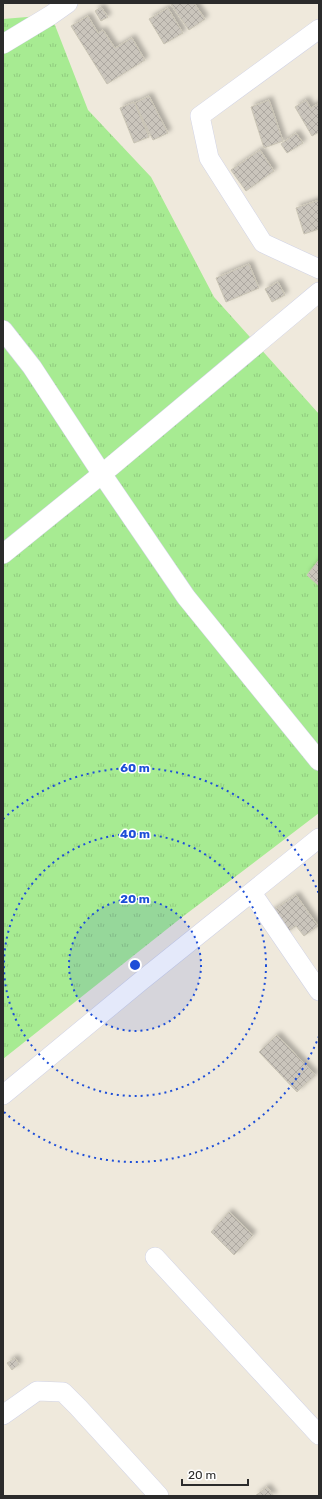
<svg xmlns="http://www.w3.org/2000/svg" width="322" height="1499" viewBox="0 0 322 1499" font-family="Rubik,sans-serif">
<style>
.grass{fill:url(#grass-tufts)}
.building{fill:url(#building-cross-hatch);stroke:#cac5b5;filter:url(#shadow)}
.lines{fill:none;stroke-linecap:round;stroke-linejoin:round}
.street-casing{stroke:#d1d3e6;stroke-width:20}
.street{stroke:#fff;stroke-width:19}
.ring{fill:none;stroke:#1d4ed8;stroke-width:2;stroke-dasharray:2 4}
.centre{fill:#1d4ed8;stroke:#fff;stroke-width:2}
.ring-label{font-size:12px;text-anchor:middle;font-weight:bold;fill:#1d4ed8;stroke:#fff;stroke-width:3;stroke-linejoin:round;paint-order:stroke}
</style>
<defs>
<pattern id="grass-tufts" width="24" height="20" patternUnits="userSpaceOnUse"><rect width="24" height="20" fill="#a7eb92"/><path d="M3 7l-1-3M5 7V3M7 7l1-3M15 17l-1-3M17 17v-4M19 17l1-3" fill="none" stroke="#90ca7e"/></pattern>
<pattern id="building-cross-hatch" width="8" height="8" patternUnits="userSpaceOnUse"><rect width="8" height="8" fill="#cac5bc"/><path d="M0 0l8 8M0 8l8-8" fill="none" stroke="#aea9a2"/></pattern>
<filter id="shadow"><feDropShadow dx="3.5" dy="-3.5" stdDeviation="2" flood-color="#0004"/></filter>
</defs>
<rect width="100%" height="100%" fill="#efe9dc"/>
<!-- grass -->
<path class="grass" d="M 51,15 L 88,110 L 151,177 L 214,297 L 319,414 L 319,813 L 181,918 L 3,1059 L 3,19 Z"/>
<!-- building -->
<path class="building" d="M 174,3 L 194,3 L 205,19 L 189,30 L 171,5 Z
M 101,7 L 108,17 L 101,21 L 95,11 Z
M 168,8 L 183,33 L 164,44 L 149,19 Z
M 88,16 L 98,33 L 103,30 L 115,48 L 132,38 L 145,60 L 107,84 L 71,26 Z
M 149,96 L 168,133 L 153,140 L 135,103 Z
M 269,100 L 283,141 L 264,148 L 251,107 Z
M 306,100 L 311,108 L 319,103 L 319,132 L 312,136 L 295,107 Z
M 134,102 L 149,137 L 134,143 L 120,108 Z
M 296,133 L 303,143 L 287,153 L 281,144 Z
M 260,150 L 274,171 L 246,191 L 231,170 Z
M 319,200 L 319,229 L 304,234 L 296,208 Z
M 249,264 L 259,288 L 226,302 L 216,278 Z
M 278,282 L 285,295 L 272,302 L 265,289 Z
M 319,560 L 319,586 L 307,575 Z
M 296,895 L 318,926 L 304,936 L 296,926 L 283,935 L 268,914 Z
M 277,1035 L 315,1075 L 297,1092 L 259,1052 Z
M 229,1212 L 253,1235 L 234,1255 L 211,1232 Z
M 15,1358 L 19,1364 L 12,1370 L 7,1363 Z
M 267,1487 L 274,1496 L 255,1496 Z"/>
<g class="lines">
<defs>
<path id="street" d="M 319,29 L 200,116 L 209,158 L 263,243 L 319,269
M 3,44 L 51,15 L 68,3
M 3,330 L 32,367 L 102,474 L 186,597 L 319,761
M 3,554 L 102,474 L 319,292
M 252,893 L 319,991
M 3,1095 L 141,981 L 319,838
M 155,1257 L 319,1435
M 3,1415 L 37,1391 L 63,1392 L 78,1407 L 159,1496"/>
</defs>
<!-- street casing -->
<use href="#street" class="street-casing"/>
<!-- street -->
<use href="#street" class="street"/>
</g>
<!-- distance rings -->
<circle cx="135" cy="965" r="66" fill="#1d4ed8" fill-opacity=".12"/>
<g class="ring">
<circle cx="135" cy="965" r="66"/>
<circle cx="135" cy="965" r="131"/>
<path d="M319 1036A197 197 0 0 1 3 1111M3 819A197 197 0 0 1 319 894"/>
</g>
<circle cx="135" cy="965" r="6" class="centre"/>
<g class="ring-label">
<text x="135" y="772">60 m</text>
<text x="135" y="838">40 m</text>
<text x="135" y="903">20 m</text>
</g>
<!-- border -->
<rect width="322" height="1499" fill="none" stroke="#2b2b2b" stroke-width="8"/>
<!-- scale -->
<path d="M182 1479v6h66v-6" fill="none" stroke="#2b2b2b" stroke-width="2"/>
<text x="188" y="1479" font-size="12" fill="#2b2b2b" stroke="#ffffff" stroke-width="3" paint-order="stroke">20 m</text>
</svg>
